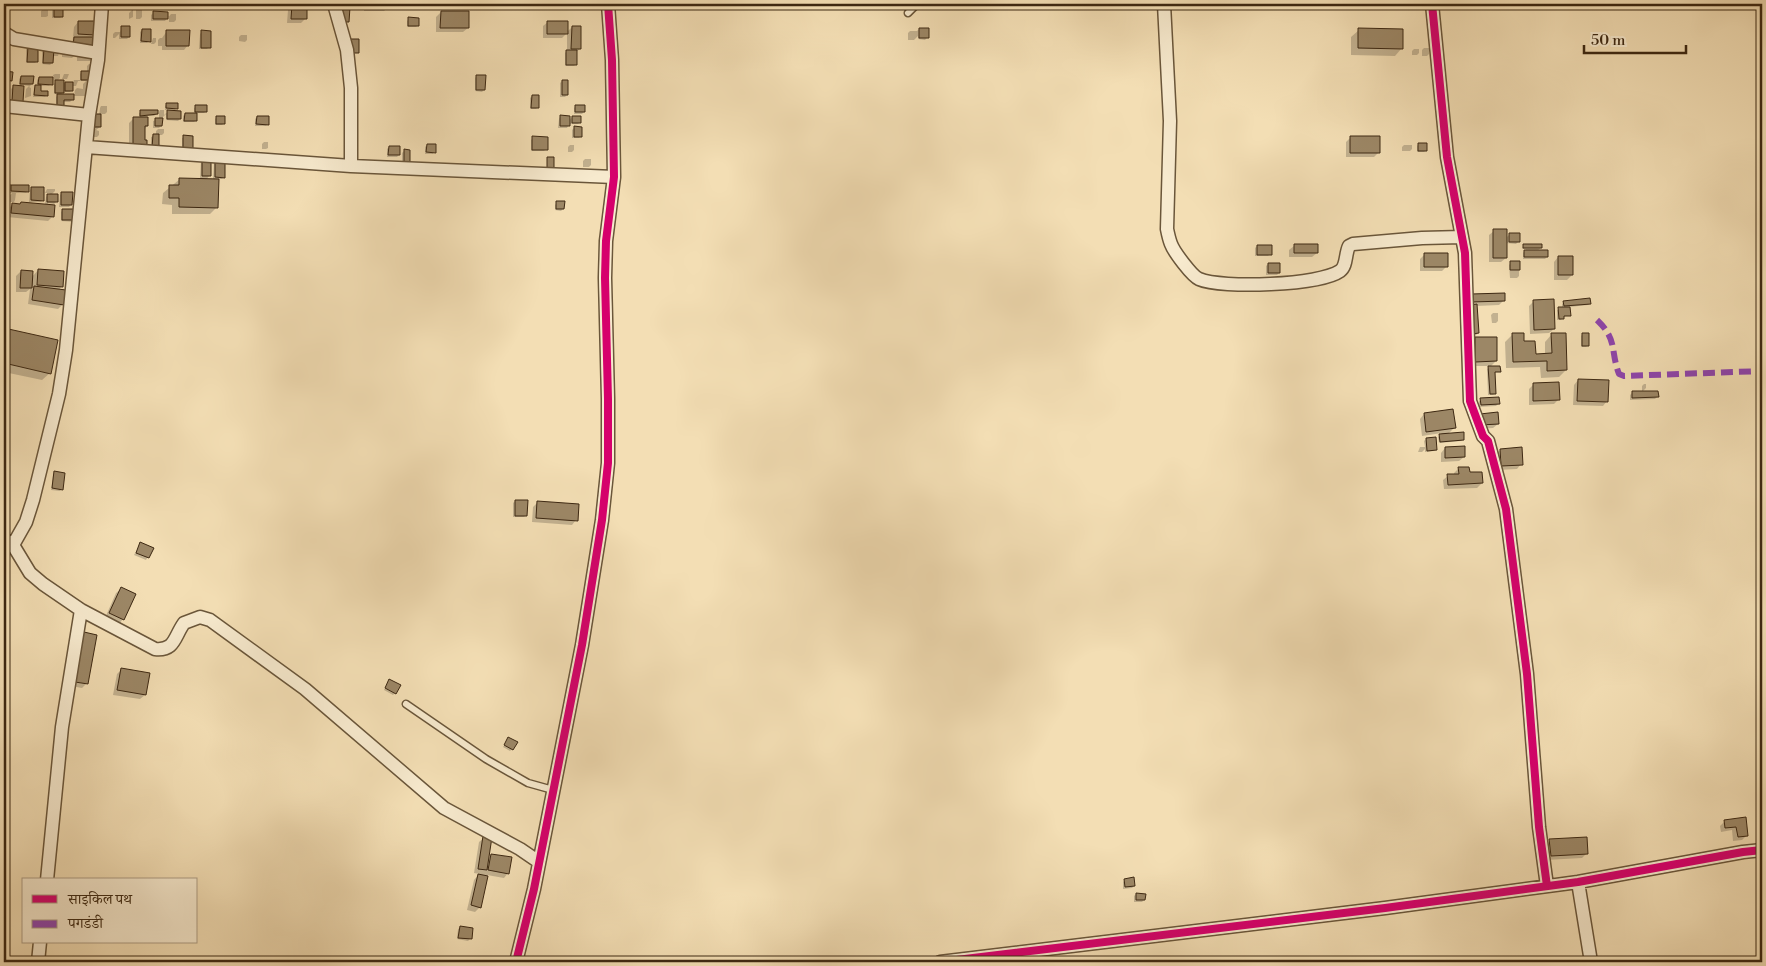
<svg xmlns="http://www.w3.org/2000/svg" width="1766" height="966" viewBox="0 0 1766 966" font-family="'Libre Bodoni','Noto Serif Devanagari',serif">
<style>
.shadow{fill:#0003;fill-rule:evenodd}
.building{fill:#9c8766;stroke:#3d2812}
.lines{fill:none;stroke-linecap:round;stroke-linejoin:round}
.lane-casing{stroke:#6a563a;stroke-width:9}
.street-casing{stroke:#6a563a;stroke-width:15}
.lane{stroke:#f7eace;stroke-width:6}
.street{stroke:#f7eace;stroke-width:12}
.quiet{stroke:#8e44ad;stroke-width:6;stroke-dasharray:12 6;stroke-linecap:butt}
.cycleway-casing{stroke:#f7eace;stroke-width:11}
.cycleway{stroke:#d6006c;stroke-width:8}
</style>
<rect width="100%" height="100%" fill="#f3deb4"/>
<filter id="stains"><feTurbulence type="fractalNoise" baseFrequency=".004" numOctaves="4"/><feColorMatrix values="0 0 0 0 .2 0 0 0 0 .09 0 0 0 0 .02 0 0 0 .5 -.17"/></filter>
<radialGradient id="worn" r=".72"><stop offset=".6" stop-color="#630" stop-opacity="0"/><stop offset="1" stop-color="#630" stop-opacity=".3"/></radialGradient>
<!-- shadow -->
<path class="shadow" d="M 30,4 L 40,4 L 38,6 L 30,5 Z
M 52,4 L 62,4 L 62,16 L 60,18 L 52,18 Z
M 128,4 L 142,4 L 142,17 L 140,19 L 136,19 L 136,10 L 133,10 L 133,17 L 129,19 L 129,13 L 132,10 L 128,10 Z
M 364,4 L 389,4 L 389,6 L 384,11 L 364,11 Z
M 292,5 L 306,18 L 301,23 L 287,23 L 288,10 Z
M 43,9 L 48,9 L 48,16 L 46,17 L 41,17 L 41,11 Z
M 441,12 L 468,28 L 463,32 L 436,32 L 436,17 Z
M 153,13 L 167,19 L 171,14 L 176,14 L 176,20 L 174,22 L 169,22 L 169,16 L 165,21 L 151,21 L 151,15 Z
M 409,19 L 418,25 L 416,27 L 407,27 L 407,21 Z
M 78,22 L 94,34 L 90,39 L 72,48 L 74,27 Z
M 548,22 L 567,32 L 572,27 L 580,49 L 576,52 L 576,64 L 574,66 L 565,66 L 565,53 L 567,51 L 567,33 L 562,38 L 543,38 L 543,26 Z
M 122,27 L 129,37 L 127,39 L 119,39 L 119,34 L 115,38 L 113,38 L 113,34 L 115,32 L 120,32 Z
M 919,29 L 927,38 L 925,40 L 918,39 L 918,36 L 914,40 L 908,40 L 908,33 L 910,31 L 917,31 Z
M 142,30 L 149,41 L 147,43 L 140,43 L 140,32 Z
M 1359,30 L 1402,48 L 1395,56 L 1351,55 L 1351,37 Z
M 167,31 L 188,45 L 184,50 L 162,50 L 162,46 L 158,46 L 158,40 L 154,44 L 151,44 L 153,38 L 156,38 L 156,42 L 160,38 L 162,38 Z
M 202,32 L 209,47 L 207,49 L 199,49 L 200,34 Z
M 241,35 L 247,35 L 247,40 L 245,42 L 239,41 L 239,37 Z
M 28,47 L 37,61 L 35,63 L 26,63 L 26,49 Z
M 1424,48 L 1429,48 L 1429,54 L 1427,56 L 1422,56 L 1422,50 Z
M 44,49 L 52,54 L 56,50 L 60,50 L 58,56 L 52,56 L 52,63 L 50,65 L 42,64 L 42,51 Z
M 1414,49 L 1419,49 L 1419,53 L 1417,55 L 1412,55 L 1412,51 Z
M 64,51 L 74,52 L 74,56 L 72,58 L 62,57 L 62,53 Z
M 78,54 L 93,54 L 93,59 L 91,61 L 77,61 L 77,56 Z
M 89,64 L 93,64 L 88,96 L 74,96 L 75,90 L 77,88 L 83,89 L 83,84 L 86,81 L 78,81 L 76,86 L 71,86 L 72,90 L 70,92 L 63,92 L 60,95 L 72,100 L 70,102 L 63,102 L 56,111 L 56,97 L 59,94 L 54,94 L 54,84 L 57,80 L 54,80 L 53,75 L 55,74 L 60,74 L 60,78 L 56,82 L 72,84 L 74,80 L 80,80 L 80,74 L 82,72 L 87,72 L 87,66 Z
M 4,72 L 11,73 L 11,80 L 7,84 L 10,84 L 10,90 L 8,92 L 4,92 Z
M 64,74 L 69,74 L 67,79 L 62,79 Z
M 477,76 L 484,90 L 482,92 L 475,91 L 475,78 Z
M 21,77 L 32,84 L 29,87 L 31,88 L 31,96 L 25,98 L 26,89 L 29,86 L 22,85 L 22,102 L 11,103 L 11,89 L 13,87 L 19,87 L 19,79 Z
M 39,78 L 51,84 L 49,86 L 40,86 L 40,92 L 47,95 L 45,97 L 33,97 L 34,88 L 37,86 L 37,80 Z
M 562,81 L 567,95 L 565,97 L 560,97 L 560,83 Z
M 532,96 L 538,107 L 536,109 L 530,109 L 530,98 Z
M 167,104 L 177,108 L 173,112 L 180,119 L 178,121 L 166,120 L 166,114 L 162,118 L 161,126 L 158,129 L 164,129 L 164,133 L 162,135 L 158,135 L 151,150 L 151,137 L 156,135 L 156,131 L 159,128 L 153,128 L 153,121 L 159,119 L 159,112 L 160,110 L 165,110 L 165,106 ZM 164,110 L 170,110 L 164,115 Z
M 101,106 L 107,106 L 107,112 L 105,114 L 100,114 L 100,127 L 96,130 L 99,131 L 99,135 L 97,137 L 92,137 L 92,132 L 96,128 L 92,128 L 99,116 L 100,108 Z
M 576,106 L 584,112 L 582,114 L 574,114 L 574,108 Z
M 196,107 L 206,111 L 204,113 L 196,113 L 196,120 L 194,122 L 183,122 L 183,116 L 185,114 L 194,114 L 194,108 Z
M 141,112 L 156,114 L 154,116 L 147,116 L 147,126 L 129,152 L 129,123 L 134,118 L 139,118 L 139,113 Z
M 217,117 L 224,123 L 222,125 L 215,125 L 215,119 Z
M 257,117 L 268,124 L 266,126 L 255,126 L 255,119 Z
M 560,117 L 569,121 L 572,117 L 580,122 L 578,124 L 569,124 L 567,128 L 558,128 L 559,119 Z
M 574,128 L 581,136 L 579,138 L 572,138 L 572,130 Z
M 184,137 L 192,137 L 182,152 L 182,138 Z
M 1351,137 L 1379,152 L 1374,157 L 1346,157 L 1346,142 Z
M 533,138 L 546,149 L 544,151 L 531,151 L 531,140 Z
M 264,142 L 268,142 L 268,148 L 266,149 L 262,149 L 262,144 Z
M 1419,144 L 1426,150 L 1424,152 L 1417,152 L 1417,146 Z
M 427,145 L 434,152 L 433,154 L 425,154 L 425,147 Z
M 570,145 L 574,145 L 574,150 L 572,152 L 568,152 L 568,147 Z
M 1404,145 L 1412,145 L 1412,149 L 1410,151 L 1402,151 L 1402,147 Z
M 389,147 L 399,155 L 397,157 L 387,157 L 387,149 Z
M 404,151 L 409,164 L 391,163 L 393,161 L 402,161 L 402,153 Z
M 203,159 L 209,176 L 206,180 L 213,180 L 214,162 L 216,160 L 224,177 L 222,179 L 218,179 L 217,207 L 210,214 L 172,214 L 172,205 L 162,204 L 163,193 L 180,179 L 200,180 L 201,161 Z
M 585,159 L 591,159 L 591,165 L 589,167 L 583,167 L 583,161 Z
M 4,185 L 9,185 L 9,189 L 12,186 L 28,191 L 26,193 L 16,193 L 15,200 L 14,202 L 7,202 L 7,208 L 4,211 ZM 10,189 L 10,193 L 12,193 L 7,198 L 7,192 Z
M 32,188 L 43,200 L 41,202 L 29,202 L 30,190 Z
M 47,189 L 55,189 L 55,191 L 51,195 L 56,202 L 54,204 L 48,203 L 53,216 L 48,221 L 7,217 L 8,209 L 12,205 L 45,205 L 46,197 L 50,193 L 45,193 Z
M 62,193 L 71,205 L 69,207 L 59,207 L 60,195 Z
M 557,203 L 563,209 L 561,211 L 555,210 L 555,205 Z
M 63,210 L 75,222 L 61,221 L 61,212 Z
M 1494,231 L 1506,238 L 1510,234 L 1518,242 L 1516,244 L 1506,243 L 1506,258 L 1501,262 L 1489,262 L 1489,235 Z
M 1524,245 L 1541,248 L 1537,251 L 1547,257 L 1545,259 L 1523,259 L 1523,253 L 1526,249 L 1522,249 Z
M 1257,246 L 1270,254 L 1268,256 L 1255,256 L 1255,248 Z
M 1294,246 L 1317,253 L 1312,257 L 1289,257 L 1289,250 Z
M 1425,254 L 1447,266 L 1442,271 L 1420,271 L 1420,259 Z
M 1558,257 L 1572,275 L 1567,280 L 1554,280 L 1554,262 Z
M 1511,263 L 1519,263 L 1519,276 L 1517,278 L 1510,278 L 1509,265 Z
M 1268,264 L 1279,273 L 1277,275 L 1266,275 L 1266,266 Z
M 38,270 L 62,286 L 58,291 L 63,304 L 58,309 L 28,304 L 30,289 L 26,292 L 16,292 L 16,276 L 21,271 L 32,277 Z
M 1466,299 L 1504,300 L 1499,305 L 1476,306 L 1478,333 L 1476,335 L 1470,335 Z
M 1534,301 L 1554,329 L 1549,333 L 1530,334 L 1529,306 Z
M 1564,302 L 1590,303 L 1588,305 L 1569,307 L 1569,315 L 1563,317 L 1561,320 L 1557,320 L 1557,310 L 1562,308 L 1562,304 Z
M 1493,313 L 1498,313 L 1498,321 L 1496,323 L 1492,323 L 1491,315 Z
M 4,329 L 57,341 L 50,373 L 42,380 L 4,372 Z
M 1552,334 L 1566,370 L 1559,377 L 1541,378 L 1540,367 L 1506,368 L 1505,342 L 1512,335 L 1534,355 L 1545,355 L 1545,342 Z
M 1583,334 L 1588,345 L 1586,347 L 1581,347 L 1581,336 Z
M 1475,339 L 1496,361 L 1490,367 L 1499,371 L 1493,373 L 1495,393 L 1493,395 L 1488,395 L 1487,369 L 1491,366 L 1471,366 L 1471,343 Z
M 1578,380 L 1607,401 L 1603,406 L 1573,405 L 1574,385 Z
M 1534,384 L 1558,400 L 1554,404 L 1529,405 L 1529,389 Z
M 1644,384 L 1646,384 L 1646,388 L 1642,392 L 1657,397 L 1655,399 L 1630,400 L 1630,395 L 1632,393 L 1642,392 L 1642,386 Z
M 1481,400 L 1498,404 L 1496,406 L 1479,407 L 1479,401 Z
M 1424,414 L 1454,428 L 1448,434 L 1463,439 L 1461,441 L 1439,443 L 1438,437 L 1442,433 L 1422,436 L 1420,419 Z
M 1476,419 L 1498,424 L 1493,428 L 1476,429 Z
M 1426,439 L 1435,449 L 1433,451 L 1425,452 L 1425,449 L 1422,452 L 1418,452 L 1420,447 L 1425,447 L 1424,441 Z
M 1445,448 L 1464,457 L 1459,461 L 1441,462 L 1441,453 Z
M 1500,450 L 1521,464 L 1517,469 L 1497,470 L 1496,454 Z
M 1459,468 L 1468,474 L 1482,483 L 1477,488 L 1444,489 L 1443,480 L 1448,476 L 1454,475 L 1454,473 Z
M 55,473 L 62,489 L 60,491 L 51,490 L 53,475 Z
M 515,501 L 526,515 L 524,517 L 513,517 L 513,503 Z
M 538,502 L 576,520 L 572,525 L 532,522 L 533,507 Z
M 141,543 L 152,548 L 146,560 L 134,555 Z
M 121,589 L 123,619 L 119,624 L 105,618 L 116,593 Z
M 84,634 L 87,683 L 82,688 L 71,686 L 79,638 Z
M 121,670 L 145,695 L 140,699 L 113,695 L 117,674 Z
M 388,682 L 395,693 L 393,695 L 384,690 Z
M 507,741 L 512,749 L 510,751 L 503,747 Z
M 1745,818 L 1747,835 L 1742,840 L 1733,841 L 1732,830 L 1721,832 L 1720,826 L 1725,821 Z
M 484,838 L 487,860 L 491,855 L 508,873 L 504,878 L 487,875 L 480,907 L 475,912 L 467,910 L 474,880 L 479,874 L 474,873 L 479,842 Z
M 1550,841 L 1587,853 L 1582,858 L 1546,860 L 1545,845 Z
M 1125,880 L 1134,886 L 1132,888 L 1123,889 L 1123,882 Z
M 1136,894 L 1144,900 L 1142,902 L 1134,902 L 1134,896 Z
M 460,928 L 470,939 L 468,941 L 457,939 L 458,929 Z"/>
<!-- building -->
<path class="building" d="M 54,4 L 63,4 L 63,17 L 54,17 Z
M 129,4 L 143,4 L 143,8 L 129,8 Z
M 292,4 L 307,4 L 307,19 L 291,19 Z
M 368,4 L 390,4 L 390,7 L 368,6 Z
M 342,7 L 350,7 L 349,22 L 342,22 Z
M 153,11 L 168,12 L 168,19 L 153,19 Z
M 441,11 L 469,11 L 469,28 L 440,28 Z
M 408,17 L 419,18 L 419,26 L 408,26 Z
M 78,21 L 96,21 L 95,35 L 78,34 Z
M 547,21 L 568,21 L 568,34 L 547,34 Z
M 121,26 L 130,26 L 130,37 L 121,37 Z
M 572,26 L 581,26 L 581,49 L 571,49 Z
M 919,28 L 929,28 L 929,38 L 919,38 Z
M 1358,28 L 1403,29 L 1403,49 L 1358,48 Z
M 142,29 L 151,29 L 151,42 L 141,41 Z
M 166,30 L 190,30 L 189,46 L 166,46 Z
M 201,30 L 211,31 L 211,48 L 201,48 Z
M 74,37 L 95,37 L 95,46 L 73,46 Z
M 349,39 L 359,39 L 359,53 L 349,53 Z
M 28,46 L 38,46 L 38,62 L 27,62 Z
M 44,48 L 54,48 L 53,63 L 43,63 Z
M 566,50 L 577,50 L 577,65 L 566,65 Z
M 4,71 L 13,72 L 12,81 L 4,80 Z
M 81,71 L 94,71 L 93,80 L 81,80 Z
M 476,75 L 486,75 L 485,90 L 476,90 Z
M 21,76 L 34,76 L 33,84 L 20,84 Z
M 39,77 L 53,77 L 53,85 L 38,84 Z
M 55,80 L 64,80 L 64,93 L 55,93 Z
M 562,80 L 568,80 L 568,95 L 562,95 Z
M 65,82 L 73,82 L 73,91 L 65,91 Z
M 13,85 L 24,86 L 23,102 L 12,102 Z
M 35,85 L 41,85 L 41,91 L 48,91 L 48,96 L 34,95 Z
M 57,94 L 74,94 L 74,100 L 64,100 L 64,110 L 57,110 Z
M 532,95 L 539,95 L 539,108 L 531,108 Z
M 166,103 L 178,103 L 178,109 L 166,108 Z
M 195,105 L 207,105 L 207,112 L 195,112 Z
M 575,105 L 585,105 L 585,112 L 575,112 Z
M 140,110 L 158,110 L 158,114 L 140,116 Z
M 167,110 L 181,111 L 181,119 L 167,119 Z
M 185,113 L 197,113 L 197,121 L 184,121 Z
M 94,114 L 101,114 L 101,127 L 93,127 Z
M 560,115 L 570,116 L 570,126 L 560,126 Z
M 216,116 L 225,116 L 225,124 L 216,124 Z
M 257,116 L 269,116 L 269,125 L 256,124 Z
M 572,116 L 581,116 L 581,123 L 572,123 Z
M 133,117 L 148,117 L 148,126 L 145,126 L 145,140 L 147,140 L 147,148 L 133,148 Z
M 155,118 L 163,118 L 162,126 L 155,126 Z
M 574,126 L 582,127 L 582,137 L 574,137 Z
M 153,134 L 159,134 L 159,149 L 152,148 Z
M 183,135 L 193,136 L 193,151 L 183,151 Z
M 532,136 L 548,137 L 548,150 L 532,150 Z
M 1350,136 L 1380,136 L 1380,153 L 1350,153 Z
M 1418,143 L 1427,143 L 1427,151 L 1418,151 Z
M 427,144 L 436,144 L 436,153 L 426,152 Z
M 389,146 L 400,146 L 400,155 L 388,155 Z
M 404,149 L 410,150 L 410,164 L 404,164 Z
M 547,157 L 554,157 L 554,171 L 547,171 Z
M 202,158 L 211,158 L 211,176 L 202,176 Z
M 215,158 L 225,159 L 225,178 L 215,177 Z
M 179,178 L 219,179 L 218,208 L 179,207 L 179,198 L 169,198 L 169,185 L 179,185 Z
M 4,184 L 10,184 L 8,209 L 4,209 Z
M 11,185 L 29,185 L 29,192 L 11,191 Z
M 31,187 L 44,187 L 44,201 L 31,200 Z
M 61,192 L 73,192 L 72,205 L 61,205 Z
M 47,194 L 58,194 L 58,202 L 47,202 Z
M 556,201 L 565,201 L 564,209 L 556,209 Z
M 21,202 L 55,205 L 54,217 L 11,213 L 12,203 L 20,204 Z
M 62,209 L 79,209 L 78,220 L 62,220 Z
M 1493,229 L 1507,229 L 1507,258 L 1493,258 Z
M 1509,233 L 1520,233 L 1520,242 L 1509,242 Z
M 1294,244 L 1318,244 L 1318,253 L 1294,253 Z
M 1523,244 L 1542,244 L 1542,248 L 1523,248 Z
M 1257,245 L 1272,245 L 1272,255 L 1257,255 Z
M 1524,250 L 1548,250 L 1548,257 L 1524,257 Z
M 1424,253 L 1448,253 L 1448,267 L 1424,267 Z
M 1558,256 L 1573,256 L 1573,275 L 1558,275 Z
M 1510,261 L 1520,261 L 1520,270 L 1510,270 Z
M 1268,263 L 1280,263 L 1280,273 L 1268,273 Z
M 38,269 L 64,271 L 63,287 L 37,285 Z
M 21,270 L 33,271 L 32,288 L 20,288 Z
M 34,286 L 66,290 L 64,305 L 32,300 Z
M 1505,293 L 1505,301 L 1471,302 L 1471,294 Z
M 1590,298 L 1591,304 L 1564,306 L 1563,301 Z
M 1554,299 L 1555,329 L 1534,330 L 1533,300 Z
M 1477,304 L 1479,333 L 1472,334 L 1471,305 Z
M 1558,307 L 1570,307 L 1571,316 L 1564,316 L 1564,319 L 1559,319 Z
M 4,328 L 58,340 L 51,374 L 4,363 Z
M 1512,333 L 1524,333 L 1524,341 L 1535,341 L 1536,354 L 1552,353 L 1551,333 L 1566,333 L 1567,370 L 1547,371 L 1547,361 L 1513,362 Z
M 1582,333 L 1589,333 L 1589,346 L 1582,346 Z
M 1475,337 L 1497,337 L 1497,361 L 1475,362 Z
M 1488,366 L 1500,366 L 1501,372 L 1495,372 L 1496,394 L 1490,394 Z
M 1578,379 L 1609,380 L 1608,402 L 1577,401 Z
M 1559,382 L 1560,400 L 1533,401 L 1533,383 Z
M 1632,391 L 1658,391 L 1659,397 L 1632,398 Z
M 1499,397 L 1500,404 L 1481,405 L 1480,398 Z
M 1453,409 L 1456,428 L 1426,432 L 1424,413 Z
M 1498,412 L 1499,424 L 1480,425 L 1480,414 Z
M 1464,432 L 1464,440 L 1440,442 L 1439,434 Z
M 1436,437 L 1437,450 L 1427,451 L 1426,438 Z
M 1465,446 L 1465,457 L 1445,458 L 1445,447 Z
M 1522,447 L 1523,465 L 1501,466 L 1500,449 Z
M 1458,467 L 1469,467 L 1470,472 L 1482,472 L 1483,483 L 1448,485 L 1447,474 L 1459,474 Z
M 54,471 L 65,473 L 63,490 L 52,488 Z
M 515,500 L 528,500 L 527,516 L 515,516 Z
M 537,501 L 579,504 L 578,521 L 536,518 Z
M 140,542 L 154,548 L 149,558 L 136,553 Z
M 121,587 L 136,594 L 124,620 L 109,613 Z
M 84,632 L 97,635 L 88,684 L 75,682 Z
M 121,668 L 150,673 L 146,695 L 117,690 Z
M 389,679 L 401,685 L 396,694 L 385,688 Z
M 508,737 L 518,742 L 513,750 L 504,745 Z
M 1746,817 L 1748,836 L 1738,837 L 1736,827 L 1725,828 L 1724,820 Z
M 483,836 L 492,837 L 487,870 L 478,869 Z
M 1587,837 L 1588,854 L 1551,856 L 1549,839 Z
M 491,854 L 512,857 L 509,874 L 488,870 Z
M 478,874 L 488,876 L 481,908 L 471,905 Z
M 1134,877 L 1135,886 L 1125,887 L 1124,879 Z
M 1136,893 L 1146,894 L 1145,900 L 1136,900 Z
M 460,926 L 473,928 L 472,939 L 458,938 Z"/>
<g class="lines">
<defs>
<path id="lane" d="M 908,13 L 917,4
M 406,704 L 486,759 L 528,783 L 553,790"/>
<path id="street" d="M 334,4 L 347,50 L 351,88 L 351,166
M 1164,4 L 1170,121 L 1167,229 C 1168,234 1169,239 1171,244 C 1174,252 1192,276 1199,279 C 1222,289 1320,285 1340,271 C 1347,266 1345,254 1349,246 L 1353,244 L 1422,238 L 1462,237
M 1432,4 L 1447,157 L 1465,253 L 1470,401 L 1483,436 L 1488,441 L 1506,509 L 1527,674 L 1539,827 L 1547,886
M 4,33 L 14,39 L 98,53
M 4,106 L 89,115
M 86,147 L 351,166 L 614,177
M 4,539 L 13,545 L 30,573 L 43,584 L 81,610 L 155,649 C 175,651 174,637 184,623 L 200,617 L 210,620 L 305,689 L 444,808 L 520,849 L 539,862
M 13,545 L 26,522 L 33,500 L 59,394 L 66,350 L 89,115 L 98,60 L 102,4
M 47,880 L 62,727 L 81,610
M 1578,882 L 1591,962
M 38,962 L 40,942
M 516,962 L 534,889 L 582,645 L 602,520 L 608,463 L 608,399 L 605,278 L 606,241 L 614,177 L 612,60 L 608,4
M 940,962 L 1385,908 L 1578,882 L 1743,852 L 1762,850"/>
</defs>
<!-- lane casing -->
<use href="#lane" class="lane-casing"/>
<!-- street casing -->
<use href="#street" class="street-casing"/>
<!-- lane -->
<use href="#lane" class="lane"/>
<!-- street -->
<use href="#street" class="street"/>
<!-- quiet -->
<path class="quiet" d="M 1597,320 C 1618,340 1610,350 1619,374 L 1624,376 L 1762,371"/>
<defs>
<path id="cycleway" d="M 1432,4 L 1447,157 L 1465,253 L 1470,401 L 1483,436 L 1488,441 L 1506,509 L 1527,674 L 1539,827 L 1547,886
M 516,962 L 534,889 L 582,645 L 602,520 L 608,463 L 608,399 L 605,278 L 606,241 L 614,177 L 612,60 L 608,4
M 940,962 L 1385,908 L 1578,882 L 1743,852 L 1762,850"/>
</defs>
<!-- cycleway casing -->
<use href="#cycleway" class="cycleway-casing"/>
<!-- cycleway -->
<use href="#cycleway" class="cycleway"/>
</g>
<!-- margin -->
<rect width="1766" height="966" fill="none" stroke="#f3deb4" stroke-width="20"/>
<rect x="5" y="5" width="1756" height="956" fill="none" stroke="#3d2812" stroke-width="2.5"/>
<rect x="10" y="10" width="1746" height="946" fill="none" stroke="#3d2812"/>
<!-- legend -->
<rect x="22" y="878" width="175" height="65" fill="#f7eace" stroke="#ad9c83"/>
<rect x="32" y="895" width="25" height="8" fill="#d6006c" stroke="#ad9c83"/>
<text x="68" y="904" font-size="15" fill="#3d2812">साइकिल पथ</text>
<rect x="32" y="920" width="25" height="8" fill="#8e44ad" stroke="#ad9c83"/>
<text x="68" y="928" font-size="15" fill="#3d2812">पगडंडी</text>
<!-- scale -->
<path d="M1584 45v8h102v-8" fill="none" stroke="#3d2812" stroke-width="2.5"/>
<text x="1591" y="45" font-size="15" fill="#3d2812" stroke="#f7eace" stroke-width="4" paint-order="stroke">50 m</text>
<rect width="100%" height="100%" filter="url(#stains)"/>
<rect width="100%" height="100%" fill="url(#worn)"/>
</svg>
